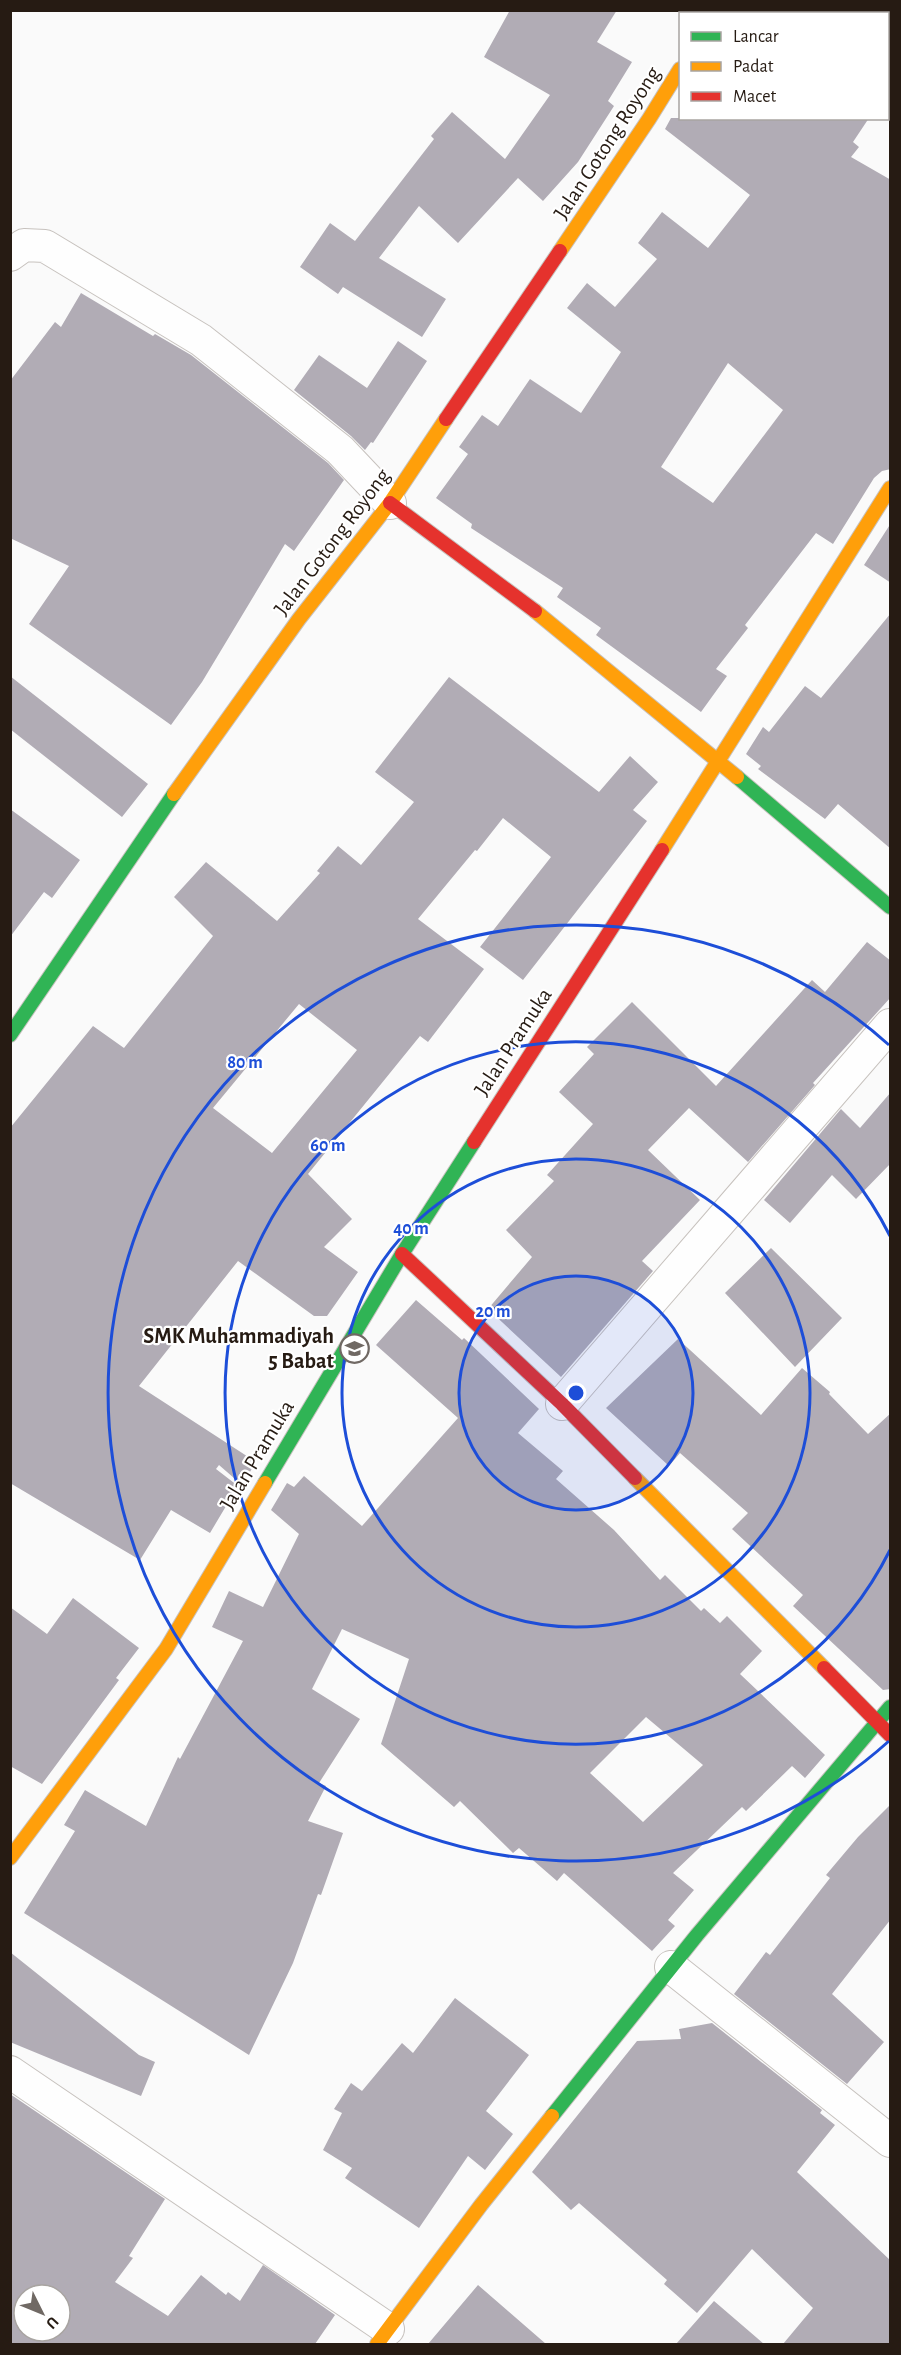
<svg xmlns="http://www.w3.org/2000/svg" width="901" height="2355" viewBox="0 0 901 2355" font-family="'Alegreya Sans',sans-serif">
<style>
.building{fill:#b1acb5;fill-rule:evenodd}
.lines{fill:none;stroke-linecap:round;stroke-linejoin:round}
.street-casing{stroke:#c7c2be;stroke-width:34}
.fast-casing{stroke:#c7c2be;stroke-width:16}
.slow-casing{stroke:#c7c2be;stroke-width:16}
.jam-casing{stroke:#c7c2be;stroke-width:16}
.street{stroke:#fefefe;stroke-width:32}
.fast{stroke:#30b455;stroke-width:14}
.slow{stroke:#ff9f0a;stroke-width:14}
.jam{stroke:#e5322d;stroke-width:14}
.ring{fill:none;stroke:#1d4ed8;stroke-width:3}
.labels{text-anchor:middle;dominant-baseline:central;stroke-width:4.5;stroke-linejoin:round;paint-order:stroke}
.street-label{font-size:22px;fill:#261b13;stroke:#fff}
.poi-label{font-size:22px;font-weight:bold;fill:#261b13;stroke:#fff;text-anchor:end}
.centre{fill:#1d4ed8;stroke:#fff;stroke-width:3}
.ring-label{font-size:18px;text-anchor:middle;font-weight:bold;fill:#1d4ed8;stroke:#fff;stroke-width:4.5;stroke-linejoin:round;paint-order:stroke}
</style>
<rect width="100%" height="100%" fill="#fafafa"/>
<!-- building -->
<path class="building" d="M 510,10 L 617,10 L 597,42 L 632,62 L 608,101 L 614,106 L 578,162 L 543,201 L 518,178 L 458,243 L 419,206 L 379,258 L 446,299 L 422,337 L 343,287 L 338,294 L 300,267 L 330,223 L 355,241 L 434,139 L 431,136 L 452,112 L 505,159 L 550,95 L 484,57 Z
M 671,118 L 869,118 L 853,142 L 859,147 L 851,157 L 891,180 L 891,469 L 882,471 L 874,478 L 833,544 L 816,533 L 745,625 L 748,628 L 716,669 L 727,676 L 701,712 L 596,635 L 601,628 L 557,597 L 563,588 L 471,528 L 472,524 L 436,498 L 468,454 L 459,447 L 482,415 L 498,426 L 530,379 L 581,413 L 621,352 L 567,308 L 587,283 L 615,307 L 657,259 L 638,243 L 662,212 L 708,248 L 750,195 L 665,129 ZM 728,363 L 783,410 L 713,503 L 661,467 Z
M 81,293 L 153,336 L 155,334 L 191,355 L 328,463 L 344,480 L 294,551 L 285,544 L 202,682 L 171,725 L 29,624 L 69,566 L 10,538 L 10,381 L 55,322 L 61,327 Z
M 398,341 L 427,361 L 373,443 L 371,442 L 365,450 L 351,436 L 294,390 L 319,355 L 367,388 Z
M 891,523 L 891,583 L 864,565 Z
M 891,613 L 891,849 L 838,804 L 825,819 L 758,769 L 761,766 L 746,754 L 763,727 L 769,732 L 805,686 L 821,698 Z
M 10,676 L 148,784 L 122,817 L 10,729 Z
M 449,677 L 599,792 L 630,756 L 658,782 L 633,810 L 647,821 L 523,980 L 480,947 L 551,857 L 503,818 L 477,851 L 475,850 L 418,919 L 484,969 L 428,1042 L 420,1036 L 308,1174 L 352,1219 L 324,1247 L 358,1272 L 327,1316 L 314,1316 L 238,1261 L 139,1386 L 256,1462 L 242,1485 L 219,1465 L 216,1469 L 238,1486 L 210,1533 L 171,1510 L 140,1560 L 10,1483 L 10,1128 L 93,1026 L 124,1048 L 213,936 L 174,897 L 206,862 L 277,921 L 320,873 L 317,871 L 338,846 L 361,865 L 414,802 L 375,772 ZM 299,1004 L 357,1050 L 272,1153 L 213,1108 Z
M 10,809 L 80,860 L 52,898 L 44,892 L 10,937 Z
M 867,942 L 891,961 L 891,997 L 813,1083 L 815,1085 L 748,1162 L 689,1108 L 648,1150 L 700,1200 L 642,1261 L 653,1271 L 561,1377 L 488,1309 L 532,1257 L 506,1230 L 554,1181 L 547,1175 L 593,1124 L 559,1092 L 594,1054 L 587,1047 L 632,1002 L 716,1086 L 812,980 L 825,992 Z
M 891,1092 L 891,1163 L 856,1199 L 832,1175 L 790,1223 L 764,1200 L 841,1109 L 860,1128 Z
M 771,1248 L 842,1318 L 795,1367 L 725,1293 Z
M 416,1300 L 462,1340 L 464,1338 L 539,1409 L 518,1433 L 563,1471 L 556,1479 L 614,1530 L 660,1580 L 665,1575 L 701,1611 L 704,1608 L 720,1623 L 727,1616 L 762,1651 L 740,1674 L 825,1755 L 805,1778 L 792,1766 L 746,1811 L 742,1807 L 673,1873 L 694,1890 L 668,1920 L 675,1926 L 652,1951 L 564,1873 L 557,1881 L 519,1848 L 513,1853 L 460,1801 L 454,1807 L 381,1744 L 409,1659 L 342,1629 L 312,1689 L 360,1719 L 319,1783 L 326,1786 L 308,1821 L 343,1833 L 321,1895 L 318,1894 L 293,1963 L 249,2055 L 24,1913 L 75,1831 L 64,1825 L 85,1790 L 146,1826 L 178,1757 L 180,1759 L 243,1641 L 212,1627 L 229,1591 L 263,1607 L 299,1534 L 271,1510 L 287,1483 L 294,1487 L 304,1476 L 362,1526 L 458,1418 L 376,1345 ZM 646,1717 L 703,1765 L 643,1822 L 590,1773 Z
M 678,1339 L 761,1415 L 802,1368 L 830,1392 L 829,1394 L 868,1434 L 891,1413 L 891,1689 L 883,1690 L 793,1606 L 803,1595 L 732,1529 L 748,1513 L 680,1453 L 669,1466 L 606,1408 Z
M 73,1598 L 139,1648 L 116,1678 L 119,1680 L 42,1784 L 10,1766 L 10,1607 L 47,1634 Z
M 891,1804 L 891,1919 L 832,1994 L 884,2042 L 847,2084 L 734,1994 L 766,1952 L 770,1955 L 830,1878 L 826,1875 L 858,1837 Z
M 10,1952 L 139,2055 L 155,2062 L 141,2096 L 10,2042 Z
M 455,1998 L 529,2055 L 486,2111 L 513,2134 L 485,2170 L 468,2156 L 419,2228 L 345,2178 L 352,2168 L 323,2150 L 342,2113 L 334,2109 L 351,2083 L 362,2091 L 402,2043 L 413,2053 Z
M 712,2023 L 822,2110 L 820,2113 L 835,2125 L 797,2172 L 891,2261 L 891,2344 L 783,2344 L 813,2308 L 752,2249 L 697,2313 L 664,2284 L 667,2280 L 579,2203 L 571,2210 L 532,2172 L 637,2041 L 681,2039 L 679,2029 Z
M 10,2094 L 165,2199 L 129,2256 L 133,2258 L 115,2282 L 168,2316 L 201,2275 L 226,2295 L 228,2292 L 240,2301 L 263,2265 L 335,2315 L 315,2344 L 10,2344 ZM 24,2295 L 60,2295 L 60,2331 L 24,2331 Z
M 478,2285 L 546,2344 L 428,2344 Z
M 714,2301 L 764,2344 L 676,2344 Z"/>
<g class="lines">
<defs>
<path id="street" d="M 10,255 L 24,245 L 45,246 L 201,340 L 340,450 L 390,503
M 562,1404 L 890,1025
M 671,1967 L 890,2141
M 10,2072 L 388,2329"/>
<path id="fast" d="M 715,14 L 717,10
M 737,777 L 890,907
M 10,1035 L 174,794
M 265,1483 L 402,1254 L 474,1142
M 552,2116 L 697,1935 L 890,1707"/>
<path id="slow" d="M 560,251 L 649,119 L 680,69
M 535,611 L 737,777
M 174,794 L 299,619 L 390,503 L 446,419
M 662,850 L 890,488
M 635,1478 L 824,1668
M 10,1858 L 166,1649 L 265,1483
M 377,2344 L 481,2205 L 552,2116"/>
<path id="jam" d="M 446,419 L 560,251
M 390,503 L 535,611
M 474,1142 L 662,850
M 402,1254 L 562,1404 L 635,1478
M 824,1668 L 890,1735"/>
</defs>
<!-- street casing -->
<use href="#street" class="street-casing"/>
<!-- fast casing -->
<use href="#fast" class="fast-casing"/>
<!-- slow casing -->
<use href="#slow" class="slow-casing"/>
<!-- jam casing -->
<use href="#jam" class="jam-casing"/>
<!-- street -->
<use href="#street" class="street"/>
<!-- fast -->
<use href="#fast" class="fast"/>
<!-- slow -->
<use href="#slow" class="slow"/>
<!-- jam -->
<use href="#jam" class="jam"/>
</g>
<!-- distance rings -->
<circle cx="576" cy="1393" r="117" fill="#1d4ed8" fill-opacity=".12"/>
<g class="ring">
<circle cx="576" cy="1393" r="117"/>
<circle cx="576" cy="1393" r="234"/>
<path d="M890 1550A351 351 0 1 1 890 1236"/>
<path d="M889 1741A468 468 0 1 1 889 1045"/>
</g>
<!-- icons -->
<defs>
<symbol id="school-ring" viewBox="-11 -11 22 22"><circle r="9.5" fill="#fff" stroke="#706964" stroke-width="1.5"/><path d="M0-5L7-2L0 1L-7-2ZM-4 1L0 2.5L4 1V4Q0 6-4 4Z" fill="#706964"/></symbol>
</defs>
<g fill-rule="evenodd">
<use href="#school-ring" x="338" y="1332" width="33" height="33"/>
</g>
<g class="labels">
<!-- street labels -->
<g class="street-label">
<text transform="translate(607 143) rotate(-57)">Jalan Gotong Royong</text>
<text transform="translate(332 542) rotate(-53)">Jalan Gotong Royong</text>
<text transform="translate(513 1042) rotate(-57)">Jalan Pramuka</text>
<text transform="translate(257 1455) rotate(-59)">Jalan Pramuka</text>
</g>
<!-- poi labels -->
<g class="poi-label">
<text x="334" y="1336">SMK Muhammadiyah<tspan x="334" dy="25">5 Babat</tspan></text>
</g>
</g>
<circle cx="576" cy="1393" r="9" class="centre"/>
<g class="ring-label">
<text x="245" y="1068">80 m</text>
<text x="328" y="1151">60 m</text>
<text x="411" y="1234">40 m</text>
<text x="493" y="1317">20 m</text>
</g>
<!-- border -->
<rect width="901" height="2355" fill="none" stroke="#261b13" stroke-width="24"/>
<!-- legend -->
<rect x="679" y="12" width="210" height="108" fill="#ffffff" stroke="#a8a4a1" stroke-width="1.5"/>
<rect x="691" y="32" width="30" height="9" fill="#30b455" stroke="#a8a4a1" stroke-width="1.5"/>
<text x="733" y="42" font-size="18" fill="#261b13">Lancar</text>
<rect x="691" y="62" width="30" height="9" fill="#ff9f0a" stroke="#a8a4a1" stroke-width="1.5"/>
<text x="733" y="72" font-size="18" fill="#261b13">Padat</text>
<rect x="691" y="92" width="30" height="9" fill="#e5322d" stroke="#a8a4a1" stroke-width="1.5"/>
<text x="733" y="102" font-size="18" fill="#261b13">Macet</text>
<!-- north arrow -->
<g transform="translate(42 2313) rotate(133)"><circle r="28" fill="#ffffff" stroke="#a8a4a1" stroke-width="1.5"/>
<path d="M0-4.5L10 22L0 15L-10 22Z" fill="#706964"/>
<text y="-9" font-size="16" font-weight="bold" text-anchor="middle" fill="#261b13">U</text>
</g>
</svg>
